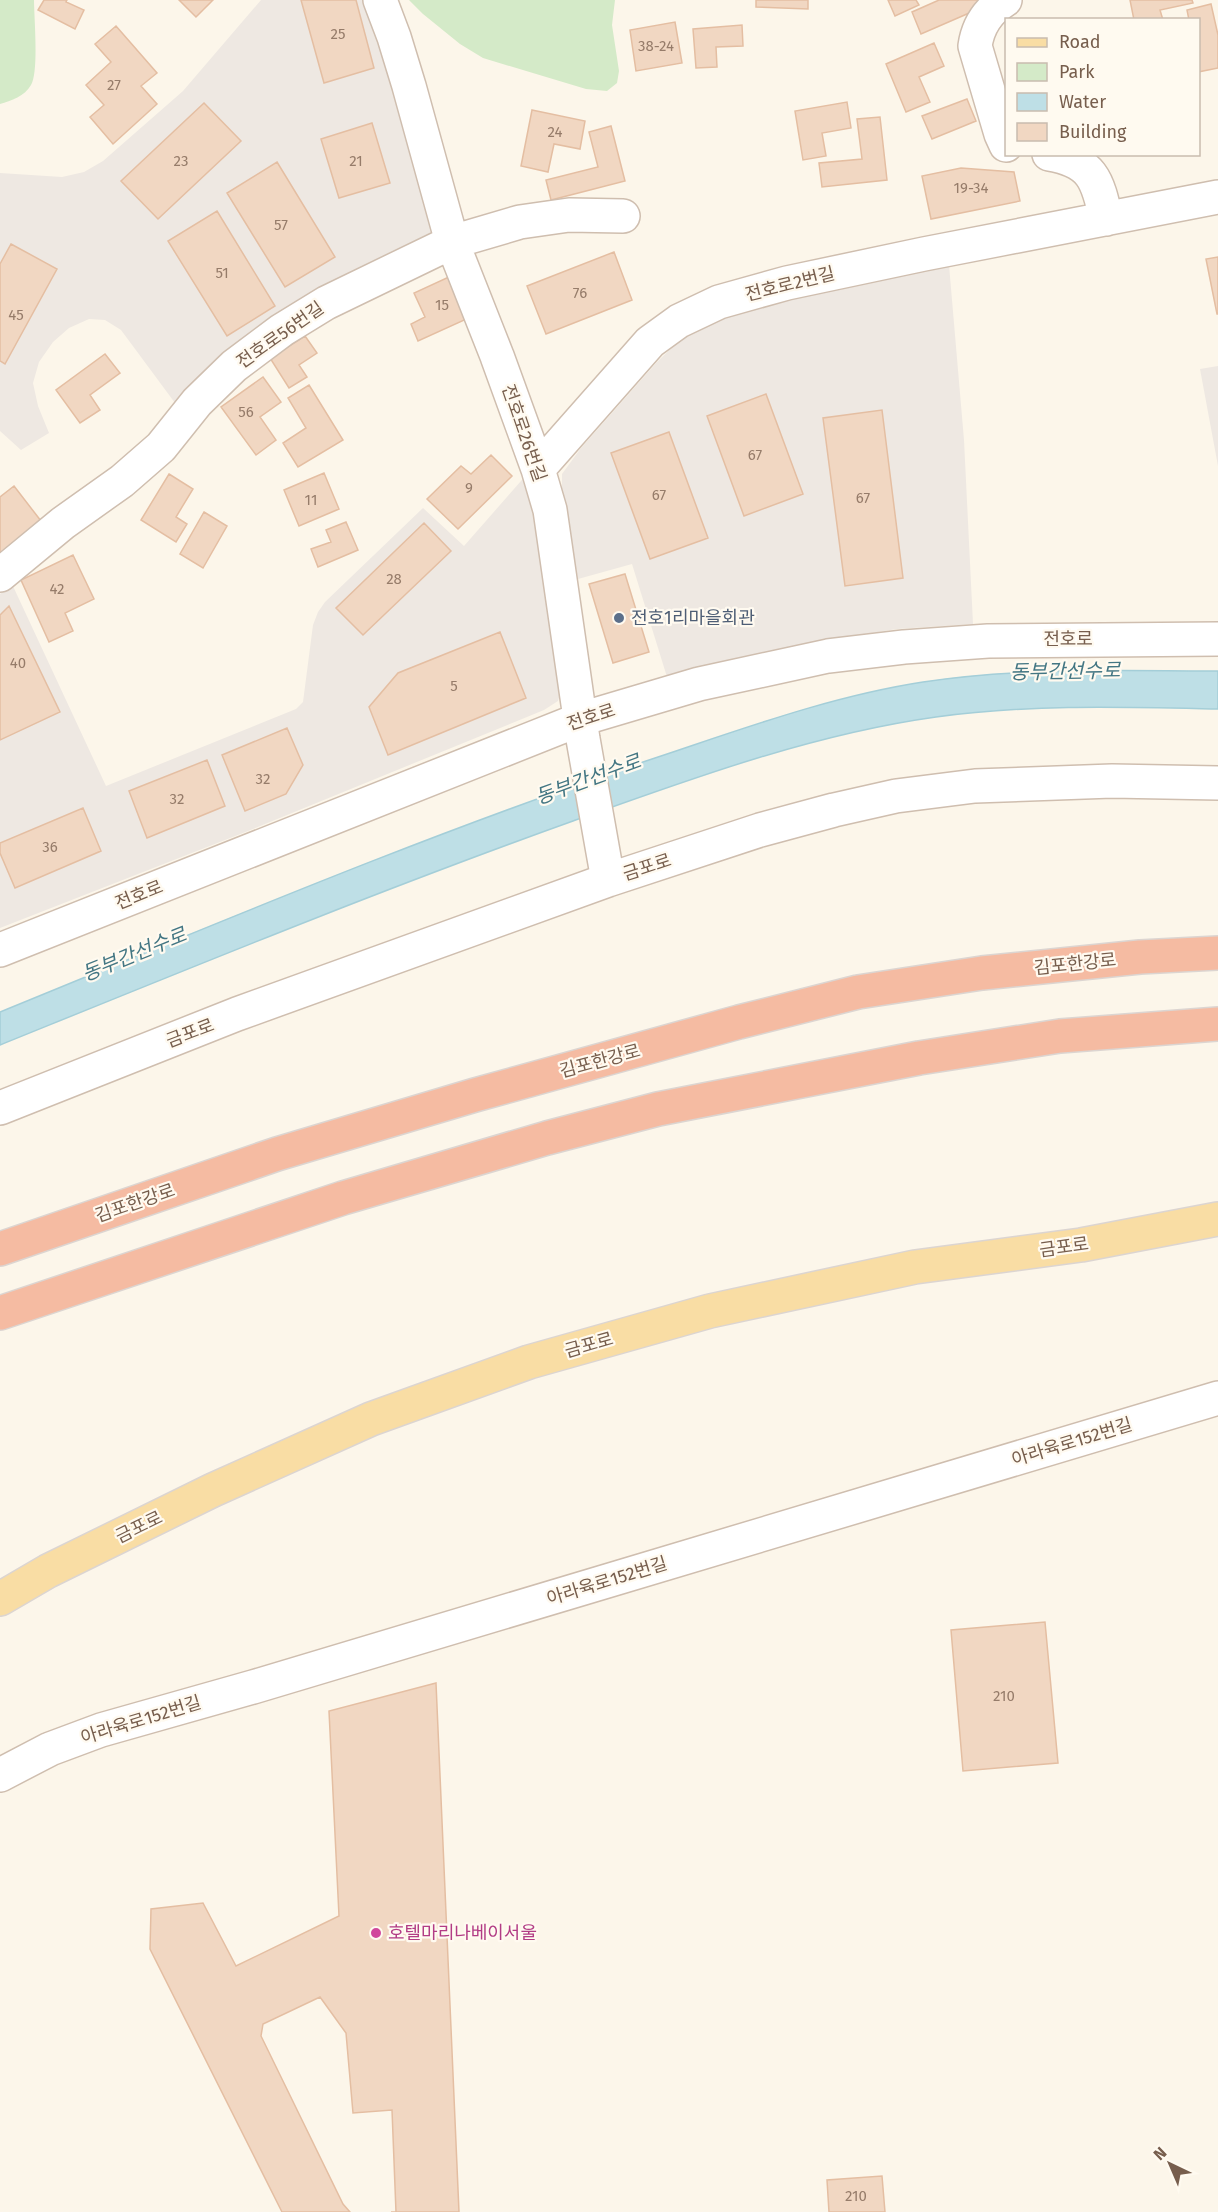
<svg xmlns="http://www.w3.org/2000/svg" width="1218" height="2212" viewBox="0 0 1218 2212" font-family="'Fira Sans','Noto Sans KR',sans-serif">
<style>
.industrial{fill:#eee8e2}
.green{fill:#d4eac8}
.water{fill:#bedfe6;stroke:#a4ced8;stroke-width:1.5}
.building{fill:#f1d7c2;stroke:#e4bea2;stroke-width:1.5}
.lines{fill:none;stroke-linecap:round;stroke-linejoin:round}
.minor-casing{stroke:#cfbeaf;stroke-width:36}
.major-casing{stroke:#dcd5d1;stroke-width:36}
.highway-casing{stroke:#dcd5d1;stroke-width:36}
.minor{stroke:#fff;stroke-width:33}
.major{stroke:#f9dda4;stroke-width:33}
.highway{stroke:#f5bba2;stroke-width:33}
.service-dot{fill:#5c6f8a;stroke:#fffaf0;stroke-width:2}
.hotel-dot{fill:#d1479c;stroke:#fffaf0;stroke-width:2}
.labels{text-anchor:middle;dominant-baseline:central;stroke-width:4.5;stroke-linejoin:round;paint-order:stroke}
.number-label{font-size:15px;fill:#967c6a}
.street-label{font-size:18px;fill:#775e4d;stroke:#fffaf0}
.service-label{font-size:18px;fill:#4e5e75;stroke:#fffaf0;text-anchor:start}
.hotel-label{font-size:18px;fill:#b23c85;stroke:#fffaf0;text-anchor:start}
.water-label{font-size:20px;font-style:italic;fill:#437683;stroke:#fffaf0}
</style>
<rect width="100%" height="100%" fill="#fcf6ea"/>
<!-- industrial -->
<path class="industrial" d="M 261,0 L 369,0 L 441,237 L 178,407 L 121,330 L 105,320 L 89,319 L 69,328 L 53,342 L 39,362 L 33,383 L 38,406 L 49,433 L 21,450 L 0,431 L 0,173 L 62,177 L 84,172 L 103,161 L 183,91 Z
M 949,265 L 964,440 L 973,624 L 897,629 L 814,642 L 667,677 L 632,564 L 578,579 L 562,491 L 562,474 L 581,448 L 657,362 L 686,334 L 745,307 Z
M 1218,366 L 1218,466 L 1200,369 Z
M 528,473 L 562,688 L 558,701 L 544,710 L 248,831 L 0,928 L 0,594 L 12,584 L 106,786 L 296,709 L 303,702 L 313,625 L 318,612 L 325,602 L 423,508 L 464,546 Z"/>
<!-- green -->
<path class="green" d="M 0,0 L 34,0 C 34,17 39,72 31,85 C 25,96 11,101 0,104 Z
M 409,0 L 615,0 L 612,25 L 619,71 L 617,83 L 607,91 L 586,89 L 483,58 L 460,44 L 423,14 Z"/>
<!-- water -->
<path class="water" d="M 1218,671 L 1218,709 C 1124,707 1029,704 936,717 C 813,734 690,779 573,821 C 380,890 190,968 0,1045 L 0,1012 C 218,923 435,831 658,757 C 745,728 832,696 923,682 C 1020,667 1120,671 1218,671 Z"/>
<!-- building -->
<path class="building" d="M 44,0 L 67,0 L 66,2 L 84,10 L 75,29 L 38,10 Z
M 179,0 L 213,0 L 196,17 Z
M 301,0 L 356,0 L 374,68 L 324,83 Z
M 756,0 L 808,0 L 808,9 L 756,7 Z
M 888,0 L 916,0 L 919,5 L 895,16 Z
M 939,0 L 980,0 L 983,7 L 921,34 L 912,12 Z
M 1130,0 L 1192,0 L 1193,3 L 1160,10 L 1163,20 L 1134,20 Z
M 1211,4 L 1218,35 L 1218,68 L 1198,72 L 1198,20 L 1189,20 L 1187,10 Z
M 675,22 L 682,63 L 636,71 L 630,30 Z
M 742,25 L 743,46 L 716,47 L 717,67 L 696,68 L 693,29 Z
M 116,26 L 157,73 L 141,86 L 157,104 L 113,144 L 90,117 L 104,105 L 86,85 L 111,62 L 95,44 Z
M 934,43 L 944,66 L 919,77 L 930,102 L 906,112 L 886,64 Z
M 967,99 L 976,121 L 932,139 L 922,116 Z
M 847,102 L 851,128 L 822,133 L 826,156 L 803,160 L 795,111 Z
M 204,103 L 241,141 L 158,219 L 121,181 Z
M 532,110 L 585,121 L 580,149 L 554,144 L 548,172 L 521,166 Z
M 880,117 L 887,180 L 822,187 L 819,163 L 862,159 L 857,119 Z
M 372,123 L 390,183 L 339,198 L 321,139 Z
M 611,126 L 625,181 L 551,200 L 546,180 L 598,167 L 589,132 Z
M 277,162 L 335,257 L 285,287 L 227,193 Z
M 961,168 L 1014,172 L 1020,201 L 931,219 L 922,176 Z
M 217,211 L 275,306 L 227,336 L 168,241 Z
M 11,244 L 57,269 L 5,364 L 0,361 L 0,264 Z
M 614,252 L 632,300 L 546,334 L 527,286 Z
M 1218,257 L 1218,314 L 1217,314 L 1206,259 Z
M 451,276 L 471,317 L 418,341 L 411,324 L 425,317 L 414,293 Z
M 305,336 L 317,353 L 299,365 L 307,377 L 289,388 L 270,358 Z
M 105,354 L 120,373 L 90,395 L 100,410 L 80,423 L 56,390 Z
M 263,377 L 281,402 L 260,417 L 276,440 L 256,455 L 221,407 Z
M 309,385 L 343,440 L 298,467 L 283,443 L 306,428 L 288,398 Z
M 766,394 L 803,494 L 744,516 L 707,416 Z
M 882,410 L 903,578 L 845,586 L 823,418 Z
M 669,432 L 708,538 L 650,559 L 611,453 Z
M 491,455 L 512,476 L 458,529 L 427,499 L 461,466 L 471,474 Z
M 324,473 L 339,509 L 299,526 L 284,490 Z
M 169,474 L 193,489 L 176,517 L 187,524 L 176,542 L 141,520 Z
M 14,486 L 41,521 L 0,554 L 0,497 Z
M 204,512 L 227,526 L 203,568 L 180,554 Z
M 346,522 L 358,550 L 318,567 L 311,549 L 331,542 L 326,530 Z
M 424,523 L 451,551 L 363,635 L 336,608 Z
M 73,555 L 94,599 L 65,613 L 73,631 L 49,642 L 21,580 Z
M 625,574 L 649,652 L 613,663 L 589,584 Z
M 9,606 L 60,712 L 0,740 L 0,615 Z
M 500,632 L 526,698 L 388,755 L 369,707 L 398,673 Z
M 287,728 L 303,765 L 286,794 L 245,811 L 222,755 Z
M 207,760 L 225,806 L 147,838 L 129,791 Z
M 83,808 L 101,851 L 15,888 L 0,853 L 0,843 Z
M 1045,1622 L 1058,1763 L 963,1771 L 951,1630 Z
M 436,1683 L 459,2212 L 391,2212 L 396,2212 L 392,2110 L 353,2113 L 346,2033 L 320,1997 L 263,2024 L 261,2036 L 343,2204 L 350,2212 L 282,2212 L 150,1949 L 151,1909 L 203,1903 L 236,1966 L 339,1916 L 329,1711 Z
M 882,2176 L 885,2212 L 829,2212 L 827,2180 Z"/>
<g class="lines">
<defs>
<path id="minor" d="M 380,0 L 394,37 L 409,86 L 452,242 L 497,356 L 538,469 L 550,510 L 583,739 L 608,880
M 1005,0 C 988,11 978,25 975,46 L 1001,134 L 1006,145
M 1049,154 C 1092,161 1098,180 1106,219
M 538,469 L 650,342 L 679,321 L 719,302 L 787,283 L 924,254 L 1218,197
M 0,575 L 63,523 L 122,481 L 161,447 L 197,402 L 234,366 L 282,330 L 326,303 L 452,242 L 520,222 L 569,215 L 623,216
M 0,950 L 581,719 L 699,684 L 828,656 L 904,647 L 988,641 L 1218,639
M 0,1108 L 237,1014 L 608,880 L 760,830 L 834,810 L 896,796 L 975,786 L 1112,781 L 1218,783
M 0,1775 L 50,1749 L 101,1730 L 253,1687 L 1218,1398"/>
<path id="major" d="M 0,1599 L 48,1571 L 213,1490 L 371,1419 L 529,1362 L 710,1311 L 915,1267 L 1081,1245 L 1218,1219"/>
<path id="highway" d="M 0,1249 L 277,1154 L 475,1095 L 739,1022 L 858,992 L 982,973 L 1140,957 L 1218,953
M 0,1313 L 343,1198 L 547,1138 L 658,1109 L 919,1058 L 1060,1036 L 1218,1024"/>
</defs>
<!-- minor casing -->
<use href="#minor" class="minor-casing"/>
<!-- major casing -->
<use href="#major" class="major-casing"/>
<!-- highway casing -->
<use href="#highway" class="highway-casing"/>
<!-- minor -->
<use href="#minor" class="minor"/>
<!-- major -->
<use href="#major" class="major"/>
<!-- highway -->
<use href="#highway" class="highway"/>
</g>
<!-- markers -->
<circle class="service-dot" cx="619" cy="618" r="6"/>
<circle class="hotel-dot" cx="376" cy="1933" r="6"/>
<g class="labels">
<!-- number labels -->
<g class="number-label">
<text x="338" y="34">25</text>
<text x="656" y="46">38-24</text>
<text x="114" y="85">27</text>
<text x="555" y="132">24</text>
<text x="181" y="161">23</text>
<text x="356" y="161">21</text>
<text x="971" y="188">19-34</text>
<text x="281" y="225">57</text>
<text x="222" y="273">51</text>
<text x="580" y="293">76</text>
<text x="442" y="305">15</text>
<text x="16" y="315">45</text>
<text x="246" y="412">56</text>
<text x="755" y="455">67</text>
<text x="469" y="488">9</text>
<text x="659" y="495">67</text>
<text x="863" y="498">67</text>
<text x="311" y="500">11</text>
<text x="394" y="579">28</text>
<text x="57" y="589">42</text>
<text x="18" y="663">40</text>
<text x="454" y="686">5</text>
<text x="263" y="779">32</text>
<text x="177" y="799">32</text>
<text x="50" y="847">36</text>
<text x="1004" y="1696">210</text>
<text x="856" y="2196">210</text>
</g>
<!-- street labels -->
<g class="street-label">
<text transform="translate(790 284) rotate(-14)">전호로2번길</text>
<text transform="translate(280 335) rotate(-35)">전호로56번길</text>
<text transform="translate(524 433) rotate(71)">전호로26번길</text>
<text x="1068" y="639">전호로</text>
<text transform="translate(591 717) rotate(-18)">전호로</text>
<text transform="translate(647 867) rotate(-18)">금포로</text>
<text transform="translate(139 895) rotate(-22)">전호로</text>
<text transform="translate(1075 964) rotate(-6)">김포한강로</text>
<text transform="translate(190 1033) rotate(-21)">금포로</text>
<text transform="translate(600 1061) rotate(-15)">김포한강로</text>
<text transform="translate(135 1203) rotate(-19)">김포한강로</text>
<text transform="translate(1064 1247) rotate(-8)">금포로</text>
<text transform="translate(589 1345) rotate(-16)">금포로</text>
<text transform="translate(1072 1442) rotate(-17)">아라육로152번길</text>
<text transform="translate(139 1527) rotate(-26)">금포로</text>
<text transform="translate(607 1581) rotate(-17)">아라육로152번길</text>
<text transform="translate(141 1720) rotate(-17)">아라육로152번길</text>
</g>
<!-- service labels -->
<g class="service-label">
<text x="631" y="618">전호1리마을회관</text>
</g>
<!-- hotel labels -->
<g class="hotel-label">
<text x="388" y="1933">호텔마리나베이서울</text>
</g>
<!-- water labels -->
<g class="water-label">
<text transform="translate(1065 671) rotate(-1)">동부간선수로</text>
<text transform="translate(588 779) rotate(-20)">동부간선수로</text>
<text transform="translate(134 954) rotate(-22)">동부간선수로</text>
</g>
</g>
<!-- legend -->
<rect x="1005" y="18" width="195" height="138" fill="#fffaf0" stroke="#c9bcaf" stroke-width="1.5"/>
<rect x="1017" y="38" width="30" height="9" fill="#f9dda4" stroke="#c9bcaf" stroke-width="1.5"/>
<text x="1059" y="48" font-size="18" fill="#775e4d">Road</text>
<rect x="1017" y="63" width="30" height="18" fill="#d4eac8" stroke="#c9bcaf" stroke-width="1.5"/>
<text x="1059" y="78" font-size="18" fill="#775e4d">Park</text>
<rect x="1017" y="93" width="30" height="18" fill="#bedfe6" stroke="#c9bcaf" stroke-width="1.5"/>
<text x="1059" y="108" font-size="18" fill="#775e4d">Water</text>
<rect x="1017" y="123" width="30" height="18" fill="#f1d7c2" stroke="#c9bcaf" stroke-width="1.5"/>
<text x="1059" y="138" font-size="18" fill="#775e4d">Building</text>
<!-- north arrow -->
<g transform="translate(1170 2164) rotate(316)" stroke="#fffaf0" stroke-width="4.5" paint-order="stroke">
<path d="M0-4.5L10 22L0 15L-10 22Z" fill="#775e4d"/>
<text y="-9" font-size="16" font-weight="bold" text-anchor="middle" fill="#775e4d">N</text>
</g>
</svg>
